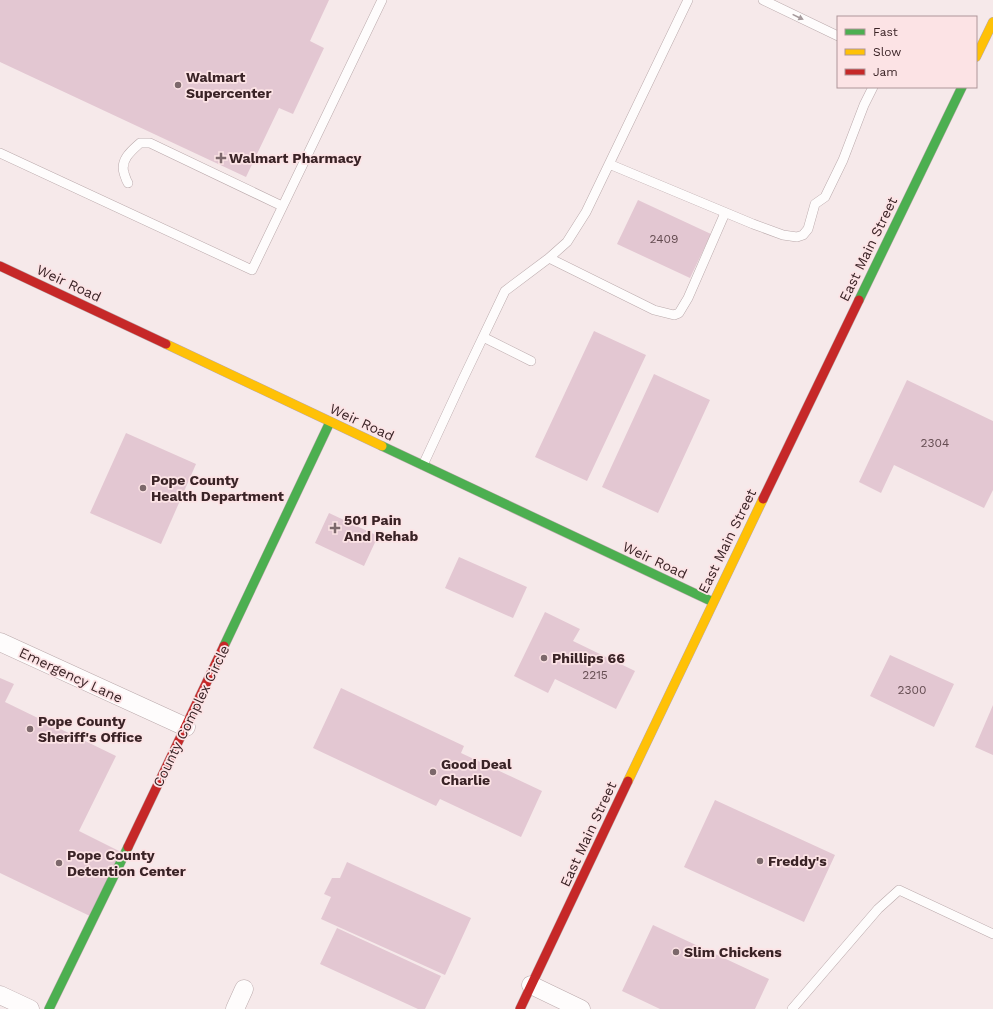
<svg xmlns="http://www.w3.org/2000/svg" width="993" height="1009" viewBox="0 0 993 1009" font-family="'Work Sans',sans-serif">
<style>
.building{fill:#e3c7d2}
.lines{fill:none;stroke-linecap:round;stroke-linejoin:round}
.lane-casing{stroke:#baa9ab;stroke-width:10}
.street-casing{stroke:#baa9ab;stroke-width:19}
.fast-casing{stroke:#baa9ab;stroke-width:10}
.slow-casing{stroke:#baa9ab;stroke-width:10}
.jam-casing{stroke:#baa9ab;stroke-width:10}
.lane{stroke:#fefcfc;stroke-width:9}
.street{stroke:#fefcfc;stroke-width:18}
.fast{stroke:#4caf50;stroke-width:9}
.slow{stroke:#ffc107;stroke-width:9}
.jam{stroke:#c62828;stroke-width:9}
.oneway{fill:#a69a9c}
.poi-dot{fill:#7c686b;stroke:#fce3e5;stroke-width:1.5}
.labels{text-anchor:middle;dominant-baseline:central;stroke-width:3.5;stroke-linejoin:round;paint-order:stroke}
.number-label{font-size:12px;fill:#644c51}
.poi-label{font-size:14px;font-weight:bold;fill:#3a2326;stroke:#fce3e5;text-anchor:start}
.street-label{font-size:14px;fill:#3a2326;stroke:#fce3e5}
</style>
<rect width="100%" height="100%" fill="#f6e9ea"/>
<!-- building -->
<path class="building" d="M 0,0 L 329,0 L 310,41 L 324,48 L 293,114 L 279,108 L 246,177 L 0,62 Z
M 638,200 L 711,234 L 690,278 L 617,244 Z
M 594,331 L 646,355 L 587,481 L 535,457 Z
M 654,374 L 710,400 L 658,513 L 602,487 Z
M 907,380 L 993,421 L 993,490 L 984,508 L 894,465 L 881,493 L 859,482 Z
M 126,433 L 196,464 L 161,544 L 90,513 Z
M 329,513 L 378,536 L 364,566 L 315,543 Z
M 459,557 L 527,587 L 513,618 L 445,588 Z
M 545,612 L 580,629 L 573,641 L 635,671 L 616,709 L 555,679 L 548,693 L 514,676 Z
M 890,655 L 954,684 L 934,727 L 870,696 Z
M 0,678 L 14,684 L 5,702 L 116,756 L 79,831 L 123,853 L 92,917 L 0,873 Z
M 341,688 L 464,746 L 461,753 L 542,791 L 521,837 L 440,799 L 436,806 L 313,748 Z
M 993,705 L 993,755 L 975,747 Z
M 715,800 L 835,855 L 804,922 L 684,867 Z
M 347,862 L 471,918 L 445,975 L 321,919 L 331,897 L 324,894 L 332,878 L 340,878 Z
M 653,925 L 769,979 L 755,1009 L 660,1009 L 622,991 Z
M 337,928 L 441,976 L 425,1009 L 418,1009 L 320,964 Z"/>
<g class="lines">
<defs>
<path id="lane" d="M 763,0 L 838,36
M 0,153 L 252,270 L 382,0
M 609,164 L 753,224 L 783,235 L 797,237 L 803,235 L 808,229 L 815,204 L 825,197 L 843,160 L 864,105 L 873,87
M 128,183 C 126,180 125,176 124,173 C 120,160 131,151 140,143 L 150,143 L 282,206
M 549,258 L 654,310 L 674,315 L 679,313 L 688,298 L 725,213
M 483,337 L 531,361
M 423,465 L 462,381 L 505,291 L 549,258 L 567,242 L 586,212 L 688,0
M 792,1009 L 878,909 L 899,890 L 993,934"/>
<path id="street" d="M 0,642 L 186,727
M 531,985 L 581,1009
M 0,995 L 30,1009
M 235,1009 L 244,989"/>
<path id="fast" d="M 859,300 L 962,87
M 382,446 L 713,602
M 224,646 L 330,422
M 49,1009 L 128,847"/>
<path id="slow" d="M 976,57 L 993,22
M 166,344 L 382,446
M 628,781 L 763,499"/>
<path id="jam" d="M 0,266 L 166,344
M 763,499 L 859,300
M 128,847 L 224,646
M 520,1009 L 628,781"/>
</defs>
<!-- lane casing -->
<use href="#lane" class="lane-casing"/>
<!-- street casing -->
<use href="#street" class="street-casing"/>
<!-- fast casing -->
<use href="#fast" class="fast-casing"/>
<!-- slow casing -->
<use href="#slow" class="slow-casing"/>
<!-- jam casing -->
<use href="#jam" class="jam-casing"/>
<!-- lane -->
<use href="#lane" class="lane"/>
<!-- street -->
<use href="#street" class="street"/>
<!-- fast -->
<use href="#fast" class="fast"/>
<!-- slow -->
<use href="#slow" class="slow"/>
<!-- jam -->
<use href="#jam" class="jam"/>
</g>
<!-- one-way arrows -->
<defs><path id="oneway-solid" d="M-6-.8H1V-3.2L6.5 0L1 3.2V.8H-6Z"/></defs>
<use class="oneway" href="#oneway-solid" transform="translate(798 17) rotate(26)"/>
<!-- markers -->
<g class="poi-dot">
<circle cx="178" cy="85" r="4"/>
<path d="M219 152h4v4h4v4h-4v4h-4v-4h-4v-4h4z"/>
<circle cx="143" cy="488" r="4"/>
<path d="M333 522h4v4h4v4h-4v4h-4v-4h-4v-4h4z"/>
<circle cx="544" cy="658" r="4"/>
<circle cx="30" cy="729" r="4"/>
<circle cx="433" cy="772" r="4"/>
<circle cx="760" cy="861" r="4"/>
<circle cx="59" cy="863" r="4"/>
<circle cx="676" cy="952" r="4"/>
</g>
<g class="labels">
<!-- number labels -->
<g class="number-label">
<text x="664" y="239">2409</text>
<text x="935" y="443">2304</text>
<text x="595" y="675">2215</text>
<text x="912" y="690">2300</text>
</g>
<!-- poi labels -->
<g class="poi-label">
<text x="186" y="77">Walmart<tspan x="186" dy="16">Supercenter</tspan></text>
<text x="229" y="158">Walmart Pharmacy</text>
<text x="151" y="480">Pope County<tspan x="151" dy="16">Health Department</tspan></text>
<text x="344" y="520">501 Pain<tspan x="344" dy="16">And Rehab</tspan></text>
<text x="552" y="658">Phillips 66</text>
<text x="38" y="721">Pope County<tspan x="38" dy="16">Sheriff's Office</tspan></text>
<text x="441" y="764">Good Deal<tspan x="441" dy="16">Charlie</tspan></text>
<text x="67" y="855">Pope County<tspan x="67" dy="16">Detention Center</tspan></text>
<text x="768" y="861">Freddy's</text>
<text x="684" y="952">Slim Chickens</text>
</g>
<!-- street labels -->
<g class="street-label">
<text transform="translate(868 249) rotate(-64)">East Main Street</text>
<text transform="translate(69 283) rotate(25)">Weir Road</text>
<text transform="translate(362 422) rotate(25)">Weir Road</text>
<text transform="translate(727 541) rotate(-64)">East Main Street</text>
<text transform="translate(655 560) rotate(25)">Weir Road</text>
<text transform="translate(71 675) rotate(25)">Emergency Lane</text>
<text transform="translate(191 716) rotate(-64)">County Complex Circle</text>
<text transform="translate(588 834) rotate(-65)">East Main Street</text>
</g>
</g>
<!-- legend -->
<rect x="837" y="16" width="140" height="72" fill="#fce3e5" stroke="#ae9699"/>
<rect x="845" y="29" width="20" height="6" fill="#4caf50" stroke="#ae9699"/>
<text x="873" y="36" font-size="12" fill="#3a2326">Fast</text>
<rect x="845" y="49" width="20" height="6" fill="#ffc107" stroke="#ae9699"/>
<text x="873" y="56" font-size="12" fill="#3a2326">Slow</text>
<rect x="845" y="69" width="20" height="6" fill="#c62828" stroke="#ae9699"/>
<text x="873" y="76" font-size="12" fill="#3a2326">Jam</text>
</svg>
